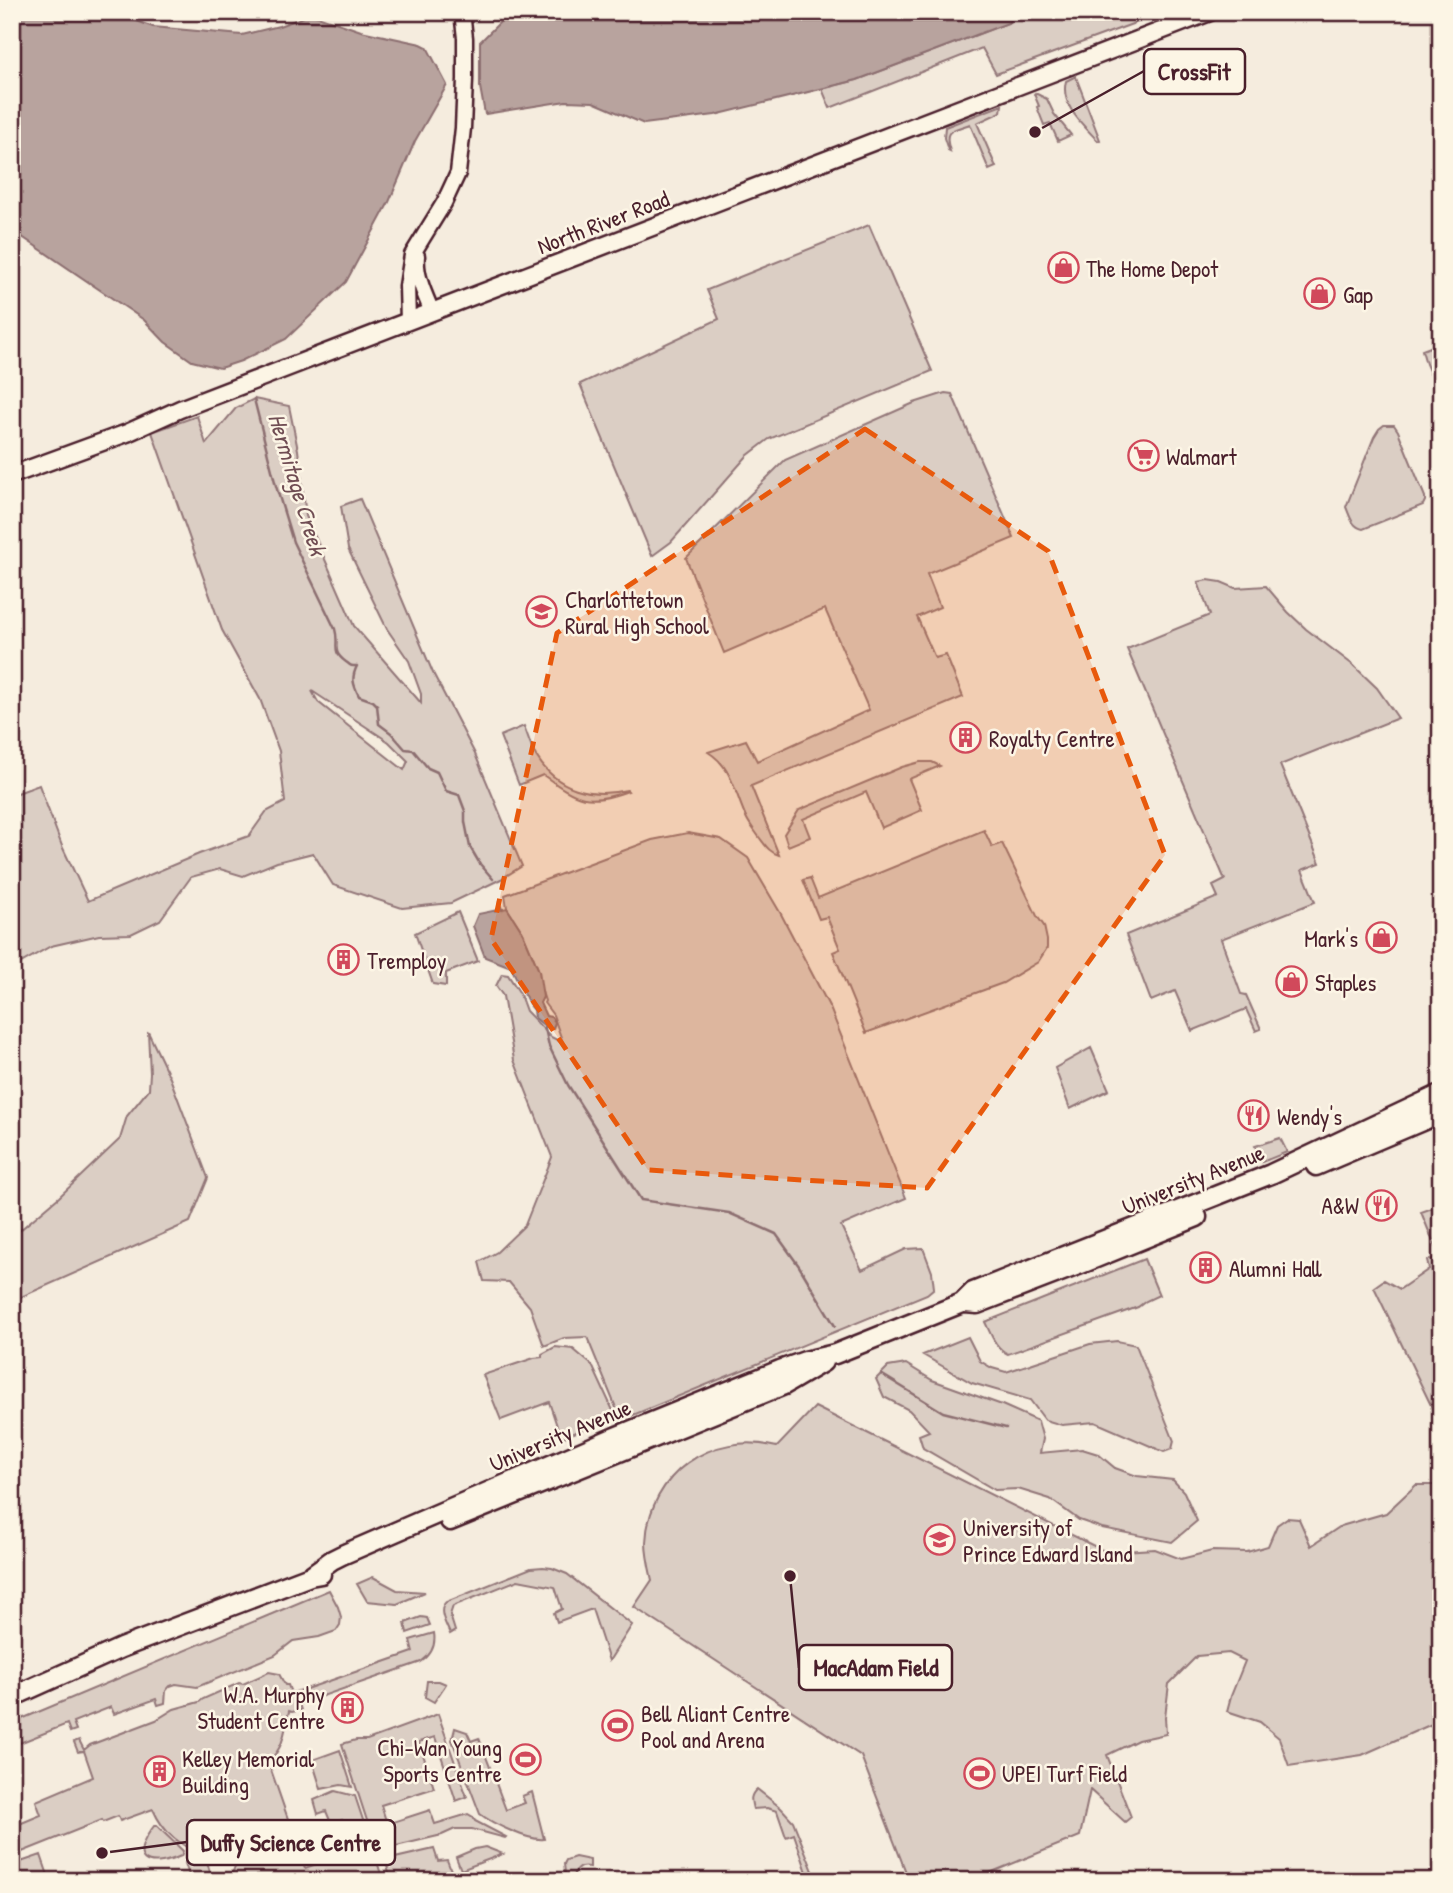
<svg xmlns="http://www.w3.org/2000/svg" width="1453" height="1893" viewBox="0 0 1453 1893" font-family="'Patrick Hand',sans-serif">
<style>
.green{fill:#dbcec4;stroke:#927678;stroke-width:2;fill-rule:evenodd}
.water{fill:#b8a39e;stroke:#8c6e70;stroke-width:2}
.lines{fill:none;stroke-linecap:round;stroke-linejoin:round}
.stream{stroke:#8c6e70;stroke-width:2.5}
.tertiary-casing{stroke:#4a1f2b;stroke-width:19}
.secondary-casing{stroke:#4a1f2b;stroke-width:21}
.primary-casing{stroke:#4a1f2b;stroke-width:23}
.tertiary{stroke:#fcf5e5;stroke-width:14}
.secondary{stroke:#fcf5e5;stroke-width:16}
.primary{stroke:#fcf5e5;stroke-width:18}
.marked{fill:#e8590c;fill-opacity:0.2;stroke:#e8590c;stroke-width:5;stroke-dasharray:14 9;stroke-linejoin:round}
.labels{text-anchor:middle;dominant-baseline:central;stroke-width:5;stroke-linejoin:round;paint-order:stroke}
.street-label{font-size:23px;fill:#4a1f2b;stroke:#fcf5e5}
.poi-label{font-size:23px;fill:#4a1f2b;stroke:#fcf5e5;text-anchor:start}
.water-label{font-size:24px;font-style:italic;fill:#704d53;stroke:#fcf5e5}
.leader{fill:none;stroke:#4a1f2b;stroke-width:2.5}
.callout-dot{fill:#4a1f2b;stroke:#fcf5e5;stroke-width:2.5}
.callout{fill:#fcf5e5;stroke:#4a1f2b;stroke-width:2.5}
.callout-label{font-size:24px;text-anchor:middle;font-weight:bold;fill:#4a1f2b}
</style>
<rect width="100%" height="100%" fill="#f5ecde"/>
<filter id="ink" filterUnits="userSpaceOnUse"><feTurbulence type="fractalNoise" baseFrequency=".0143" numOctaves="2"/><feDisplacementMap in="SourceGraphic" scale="14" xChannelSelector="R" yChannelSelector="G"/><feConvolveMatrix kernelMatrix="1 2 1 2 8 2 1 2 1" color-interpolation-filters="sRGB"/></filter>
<g filter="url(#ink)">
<!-- green -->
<path class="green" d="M 1018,12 L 1165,12 L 996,74 L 982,48 L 830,108 L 822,89 L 857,80 L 1008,23 Z
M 1076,76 L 1076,77 L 1100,140 L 1098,141 L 1095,138 C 1081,123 1060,104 1066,81 Z
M 1035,93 L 1047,99 L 1054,114 L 1071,135 L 1058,141 L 1050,123 L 1044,125 L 1037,107 L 1039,106 L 1034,94 Z
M 1002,105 L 1001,112 L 977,123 L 996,167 L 989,170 L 970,124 C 951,131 943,129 950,151 L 948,150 L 944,138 L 945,127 Z
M 869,225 L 932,371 L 769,439 L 747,456 L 671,542 L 652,556 L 580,384 L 719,319 L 707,290 Z
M 1441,343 L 1441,398 L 1426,364 L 1422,350 Z
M 945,393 L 952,394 L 1014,538 L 927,574 L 940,607 L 917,617 L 935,658 L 946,655 L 963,697 L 751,786 L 779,855 C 769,852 766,846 759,837 C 755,831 750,825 747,819 C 735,795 733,767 708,752 L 746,740 L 757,761 L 869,710 L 825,609 L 724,653 L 686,558 L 785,460 L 914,403 Z
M 254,399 L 289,406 L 298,450 L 306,516 L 354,626 L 421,703 L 421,694 L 409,661 L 387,629 L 348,549 L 341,506 L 360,499 L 433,673 L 475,754 L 522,866 L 501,879 L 451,903 L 402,908 L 333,885 L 313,853 L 277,862 L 243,876 L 220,869 L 191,877 L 160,920 L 131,934 L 99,935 L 51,946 L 12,968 L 12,795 L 39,785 L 62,846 L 88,901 L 199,854 L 249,836 L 266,812 L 285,802 L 279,751 L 260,699 L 222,630 L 152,432 L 197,416 L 206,444 L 236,408 ZM 312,691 L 389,742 L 408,761 L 404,770 L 318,702 Z
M 1384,425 L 1394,425 L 1398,431 L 1425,497 L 1425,501 L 1423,505 L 1363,529 C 1352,527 1350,516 1346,507 L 1374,437 L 1379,429 Z
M 1208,580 L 1221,582 L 1235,588 L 1266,586 L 1288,612 L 1306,629 L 1353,665 L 1377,688 L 1398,718 L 1280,765 L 1320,863 L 1302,870 L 1315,902 L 1221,939 L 1241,994 L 1246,995 L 1261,1029 L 1256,1031 L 1246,1009 L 1192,1031 L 1175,991 L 1151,1001 L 1126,935 L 1218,897 L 1213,886 L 1225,880 L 1127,649 L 1210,615 L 1198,582 Z
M 524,726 C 528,736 531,747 536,756 C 557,790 591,798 627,790 L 628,791 C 586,806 577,799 543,775 L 519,785 L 500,736 Z
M 920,762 L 932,762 L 940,766 L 909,779 L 922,810 L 881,828 L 866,792 L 803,819 L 810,837 L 788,846 L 784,834 L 799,810 L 902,767 Z
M 984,830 L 992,847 L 1002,843 L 1037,916 L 1044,926 L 1047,940 L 1047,948 L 1038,962 L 1003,983 L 866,1033 L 833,952 L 840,949 L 827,917 L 819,919 L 803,880 L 810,878 L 818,898 Z
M 688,833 L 721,839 L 748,858 L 781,914 L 830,1008 L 906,1198 L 841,1226 L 862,1270 L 906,1249 L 923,1248 L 932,1272 L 934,1288 L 927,1294 L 621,1420 L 587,1337 L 564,1338 L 544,1346 L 530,1307 L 509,1282 L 484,1281 L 479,1262 L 497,1252 L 525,1225 L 552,1157 L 514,1060 L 503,996 L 496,986 L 502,974 L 508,975 L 519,992 L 526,1011 L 551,1037 L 563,1043 L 553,1015 L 544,1003 L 545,1001 L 540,986 L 539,971 L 523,933 L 507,908 L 505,895 L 652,840 Z
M 458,912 L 478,961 L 446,973 L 446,986 L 433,984 L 415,933 Z
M 148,1032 L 170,1078 L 208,1178 L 190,1222 L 12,1301 L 12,1237 L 59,1197 L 120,1139 L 127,1116 L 149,1089 L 150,1073 Z
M 1091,1048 L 1109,1090 L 1070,1109 L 1055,1068 Z
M 1280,1138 L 1287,1152 L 1262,1162 L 1255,1146 Z
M 1441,1205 L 1441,1265 L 1437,1266 L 1441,1276 L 1441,1426 L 1374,1287 L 1384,1280 L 1400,1289 L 1429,1269 L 1427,1261 L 1439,1256 L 1421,1212 Z
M 1144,1259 L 1159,1295 L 1146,1301 L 1138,1307 L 1008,1354 C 995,1348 991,1334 985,1322 Z
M 968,1337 L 980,1361 L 992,1368 L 1006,1372 L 1090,1344 L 1117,1341 L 1136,1345 L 1174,1441 L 1172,1449 L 1164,1452 L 1095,1422 L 1062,1425 L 1045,1420 L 1030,1400 L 972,1383 L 923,1355 Z
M 555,1347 L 573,1349 L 592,1365 L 616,1417 L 561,1438 L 549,1402 L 501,1420 L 483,1375 L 534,1358 L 542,1357 L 542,1354 Z
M 906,1364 L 932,1380 L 1002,1405 L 1038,1421 L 1043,1439 L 1040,1453 L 1082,1449 L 1098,1454 L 1115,1468 L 1137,1476 L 1173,1480 L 1184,1492 L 1197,1521 L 1172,1542 L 1102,1528 L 1079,1520 L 1050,1499 L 1018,1489 L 995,1490 L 923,1448 L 919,1435 L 929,1431 L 909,1410 L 884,1397 L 876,1379 L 888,1367 Z
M 815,1407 L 1106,1552 L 1155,1549 L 1181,1559 L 1212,1551 L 1247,1552 L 1268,1546 L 1277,1525 L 1287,1518 L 1299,1519 L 1311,1546 L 1341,1526 L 1386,1513 L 1416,1485 L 1441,1485 L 1441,1720 L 1362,1755 L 1289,1766 L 1279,1738 L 1260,1722 L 1227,1711 L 1231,1696 L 1245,1661 L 1229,1653 L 1197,1656 L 1169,1684 L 1165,1717 L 1166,1734 L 1138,1740 L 1107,1755 L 1131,1817 L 1125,1822 L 1090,1790 L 1080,1836 L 970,1881 L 909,1880 L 861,1756 L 634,1607 L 652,1580 C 649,1567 646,1555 646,1542 C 649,1474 711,1430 777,1447 Z
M 543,1567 L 552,1568 L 567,1574 L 632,1625 L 609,1661 L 592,1609 L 557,1622 L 554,1613 L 562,1609 L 555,1587 L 518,1580 L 453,1606 L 450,1615 L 455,1631 L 450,1634 C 446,1624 437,1610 446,1602 L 531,1568 Z
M 373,1577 L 397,1590 L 425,1592 L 397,1604 L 367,1601 L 357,1584 Z
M 329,1590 L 338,1607 L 341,1617 L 340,1625 L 336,1631 L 319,1637 L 293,1641 L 275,1655 L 197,1687 L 176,1684 L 170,1686 L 166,1691 L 165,1703 L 158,1705 L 156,1699 L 114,1714 L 111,1707 L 73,1722 L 76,1730 L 70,1732 L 67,1724 L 12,1746 L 12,1723 Z
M 421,1617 L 427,1618 L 430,1625 L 407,1633 L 405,1623 Z
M 434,1633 C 436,1645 431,1655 421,1662 L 299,1704 L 301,1710 L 292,1712 L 289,1711 C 285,1728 284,1749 270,1759 L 270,1767 L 305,1868 L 372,1845 L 383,1881 L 191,1881 L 185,1863 L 189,1854 L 207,1862 L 210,1872 C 231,1889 247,1859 222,1850 L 205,1857 C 180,1844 164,1835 153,1809 L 120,1821 L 118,1816 L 103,1822 L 102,1820 L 12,1856 L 12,1827 L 41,1815 L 36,1801 L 93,1777 L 84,1751 L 78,1752 L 74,1742 L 79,1740 L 84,1750 L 90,1745 L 156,1720 L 174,1709 L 199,1702 L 203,1699 L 239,1683 L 243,1684 L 269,1672 L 279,1674 L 285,1685 L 288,1685 L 291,1693 L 306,1689 L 413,1652 L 410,1640 Z
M 427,1681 L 439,1681 L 446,1684 L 434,1702 L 425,1697 Z
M 438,1714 L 467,1797 L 456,1801 L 435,1737 L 419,1742 L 434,1788 L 381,1805 L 387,1824 L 430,1810 L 435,1824 L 468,1814 L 473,1817 L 475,1821 L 506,1837 L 505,1838 L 472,1829 L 455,1829 L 442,1835 L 388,1848 L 373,1839 L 342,1744 L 356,1740 L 367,1740 Z
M 455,1728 L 467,1732 L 471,1741 L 479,1738 L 506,1810 L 525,1803 L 522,1796 L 532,1792 L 544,1839 C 529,1841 493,1824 480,1814 L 452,1740 Z
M 340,1750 L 352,1787 L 341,1785 L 321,1789 L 312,1760 Z
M 757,1789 L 781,1808 L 793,1821 L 817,1881 L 810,1881 L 794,1834 L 786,1837 L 777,1811 L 767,1808 L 753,1809 C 751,1801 749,1796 757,1789 Z
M 335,1791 L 355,1796 L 368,1835 L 349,1840 L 342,1820 L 331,1823 L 326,1811 L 318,1814 L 314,1800 Z
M 154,1826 L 157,1826 L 183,1851 L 181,1856 C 147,1871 127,1860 154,1826 Z
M 485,1847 L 503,1854 L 461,1870 L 456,1857 L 475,1849 Z
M 434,1849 L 438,1861 L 447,1860 L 452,1873 L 431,1881 L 391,1881 L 387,1866 L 391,1859 Z
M 41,1855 L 50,1881 L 12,1881 L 12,1865 Z
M 575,1857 L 590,1860 L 590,1867 C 582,1866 579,1866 574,1873 L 574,1881 L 566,1881 L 564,1864 L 566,1860 Z"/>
<!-- water -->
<path class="water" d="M 12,12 L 112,12 L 153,27 L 242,35 L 279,26 L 312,14 L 361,31 L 421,44 L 427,47 L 447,85 L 415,141 L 389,202 L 346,282 L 286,339 L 241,361 L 220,368 L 192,361 L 165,342 L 144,320 L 12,230 Z
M 510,12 L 1018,12 L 1008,23 L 857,80 L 715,115 L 644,124 L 593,102 L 566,101 L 485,114 L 480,87 L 480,42 Z
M 507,908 L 523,933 L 539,971 L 543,997 L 540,1003 L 546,1016 L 551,1017 L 555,1022 L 553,1029 L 545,1026 L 535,1018 L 534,1010 L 529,1004 L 511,967 L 485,957 L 473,926 L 478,914 Z"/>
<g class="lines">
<!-- stream -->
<path class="stream" d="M 254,399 L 276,486 L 293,542 L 335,629 C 340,646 330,650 346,662 C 353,667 349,666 357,666 C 351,678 353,684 359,696 L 373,701 L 377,705 L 379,724 L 391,733 L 405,749 L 413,750 L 428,768 L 437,772 L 446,791 L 459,795 L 465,811 L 465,822 L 470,847 L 480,864 L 493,879
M 499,902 L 502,910
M 544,1024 L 549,1046 L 568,1085 L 641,1200 L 729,1213 L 776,1234 L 799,1266 L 835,1326
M 881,1374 L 943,1412 L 1006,1428"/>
<defs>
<path id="tertiary" d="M 417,256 C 415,275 425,295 432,312
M 408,321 L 407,286 L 412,255 L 444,203 L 458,173 L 463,128 L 465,79 L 465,38 L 462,12"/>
<path id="secondary" d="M 12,475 L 127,433 L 180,409 L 1210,12"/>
<path id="primary" d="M 1316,1166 L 1441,1113
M 965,1303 L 977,1304 L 1086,1262 L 1197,1217
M 450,1521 L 784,1385 L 823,1362
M 310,1576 L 332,1560 L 342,1555 L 615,1437 L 780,1370 L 805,1361 L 835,1354 L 962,1303 L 973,1292 L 1271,1174 L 1441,1094
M 12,1697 L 121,1648 L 310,1576 L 321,1574"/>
</defs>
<!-- tertiary casing -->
<use href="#tertiary" class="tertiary-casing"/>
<!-- secondary casing -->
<use href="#secondary" class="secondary-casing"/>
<!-- primary casing -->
<use href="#primary" class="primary-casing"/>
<!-- tertiary -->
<use href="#tertiary" class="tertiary"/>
<!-- secondary -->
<use href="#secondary" class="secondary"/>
<!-- primary -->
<use href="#primary" class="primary"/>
</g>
</g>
<!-- marked area -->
<path class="marked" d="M 865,429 L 1048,551 L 1165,855 L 927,1188 L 648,1170 L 491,939 L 557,633 Z"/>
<!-- icons -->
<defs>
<symbol id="shop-ring" viewBox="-11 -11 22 22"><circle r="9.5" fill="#fcf5e5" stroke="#d1495b" stroke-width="1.5"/><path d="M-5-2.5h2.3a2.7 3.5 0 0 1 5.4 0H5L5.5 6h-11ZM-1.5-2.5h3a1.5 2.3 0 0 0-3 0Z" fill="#d1495b"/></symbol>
<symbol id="supermarket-ring" viewBox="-11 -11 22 22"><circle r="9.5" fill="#fcf5e5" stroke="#d1495b" stroke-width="1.5"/><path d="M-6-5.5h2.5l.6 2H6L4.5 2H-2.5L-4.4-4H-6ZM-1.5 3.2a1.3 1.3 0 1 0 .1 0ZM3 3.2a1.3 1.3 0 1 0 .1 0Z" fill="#d1495b"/></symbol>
<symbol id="school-ring" viewBox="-11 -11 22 22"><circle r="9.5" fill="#fcf5e5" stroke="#d1495b" stroke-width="1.5"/><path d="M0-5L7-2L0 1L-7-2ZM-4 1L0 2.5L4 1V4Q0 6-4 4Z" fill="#d1495b"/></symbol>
<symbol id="building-ring" viewBox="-11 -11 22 22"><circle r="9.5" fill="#fcf5e5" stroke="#d1495b" stroke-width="1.5"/><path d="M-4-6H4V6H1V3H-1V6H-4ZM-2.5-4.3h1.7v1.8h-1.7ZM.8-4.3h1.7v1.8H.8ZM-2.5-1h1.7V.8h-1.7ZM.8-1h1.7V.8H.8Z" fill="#d1495b"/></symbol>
<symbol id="restaurant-ring" viewBox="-11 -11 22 22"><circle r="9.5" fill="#fcf5e5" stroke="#d1495b" stroke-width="1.5"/><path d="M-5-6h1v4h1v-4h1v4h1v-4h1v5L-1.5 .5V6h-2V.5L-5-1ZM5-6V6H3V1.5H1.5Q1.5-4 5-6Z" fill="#d1495b"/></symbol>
<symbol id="university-ring" viewBox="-11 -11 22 22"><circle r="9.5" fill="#fcf5e5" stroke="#d1495b" stroke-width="1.5"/><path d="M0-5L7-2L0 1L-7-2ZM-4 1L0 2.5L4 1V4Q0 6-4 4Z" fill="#d1495b"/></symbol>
<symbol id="stadium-ring" viewBox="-11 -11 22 22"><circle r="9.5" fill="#fcf5e5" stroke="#d1495b" stroke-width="1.5"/><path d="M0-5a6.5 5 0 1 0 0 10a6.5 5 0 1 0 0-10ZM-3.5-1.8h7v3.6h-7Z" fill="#d1495b"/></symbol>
</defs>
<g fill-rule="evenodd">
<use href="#shop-ring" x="1046" y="250" width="35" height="35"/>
<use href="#shop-ring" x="1302" y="276" width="35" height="35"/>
<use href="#supermarket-ring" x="1126" y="438" width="35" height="35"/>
<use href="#school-ring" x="524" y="594" width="35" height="35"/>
<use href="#building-ring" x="948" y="720" width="35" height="35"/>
<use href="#shop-ring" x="1364" y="920" width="35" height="35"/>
<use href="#building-ring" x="326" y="942" width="35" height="35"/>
<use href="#shop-ring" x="1274" y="964" width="35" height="35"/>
<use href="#restaurant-ring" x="1236" y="1098" width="35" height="35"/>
<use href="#restaurant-ring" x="1364" y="1188" width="35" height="35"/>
<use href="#building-ring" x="1188" y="1250" width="35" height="35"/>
<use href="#university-ring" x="922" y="1522" width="35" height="35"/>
<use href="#building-ring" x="330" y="1690" width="35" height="35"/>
<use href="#stadium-ring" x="600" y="1708" width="35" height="35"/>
<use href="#stadium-ring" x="508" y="1742" width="35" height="35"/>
<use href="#building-ring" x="142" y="1754" width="35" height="35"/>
<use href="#stadium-ring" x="962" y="1756" width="35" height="35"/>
</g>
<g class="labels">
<!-- street labels -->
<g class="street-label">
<text transform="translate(603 222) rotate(-21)">North River Road</text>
<text transform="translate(1193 1179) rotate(-22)">University Avenue</text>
<text transform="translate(560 1435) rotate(-23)">University Avenue</text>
</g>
<!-- poi labels -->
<g class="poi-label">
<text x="1086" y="268">The Home Depot</text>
<text x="1343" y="294">Gap</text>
<text x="1166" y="456">Walmart</text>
<text x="565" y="599">Charlottetown<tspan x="565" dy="26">Rural High School</tspan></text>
<text x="989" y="738">Royalty Centre</text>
<text x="1358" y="938" text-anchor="end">Mark's</text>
<text x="367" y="960">Tremploy</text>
<text x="1315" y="982">Staples</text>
<text x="1277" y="1116">Wendy's</text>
<text x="1359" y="1205" text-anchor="end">A&amp;W</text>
<text x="1229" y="1268">Alumni Hall</text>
<text x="963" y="1527">University of<tspan x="963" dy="26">Prince Edward Island</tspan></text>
<text x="325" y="1694" text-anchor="end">W.A. Murphy<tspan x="325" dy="26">Student Centre</tspan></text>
<text x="641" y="1713">Bell Aliant Centre<tspan x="641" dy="26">Pool and Arena</tspan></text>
<text x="502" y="1747" text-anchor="end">Chi-Wan Young<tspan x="502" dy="26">Sports Centre</tspan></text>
<text x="182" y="1758">Kelley Memorial<tspan x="182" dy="26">Building</tspan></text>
<text x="1002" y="1773">UPEI Turf Field</text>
</g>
<!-- water labels -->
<g class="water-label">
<text transform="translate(298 484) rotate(73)">Hermitage Creek</text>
</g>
</g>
<!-- callouts -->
<path class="leader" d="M1035 132L1144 71M790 1576L799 1668M102 1853L187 1842"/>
<g class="callout-dot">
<circle cx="1035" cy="132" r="7"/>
<circle cx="790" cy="1576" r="7"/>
<circle cx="102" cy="1853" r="7"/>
</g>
<g class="callout">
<rect x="1144" y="49" width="101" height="45" rx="7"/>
<rect x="799" y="1645" width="153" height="45" rx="7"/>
<rect x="187" y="1820" width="208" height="45" rx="7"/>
</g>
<g class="callout-label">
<text x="1194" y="80">CrossFit</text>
<text x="876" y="1676">MacAdam Field</text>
<text x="291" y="1851">Duffy Science Centre</text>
</g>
<!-- margin -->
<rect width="1453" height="1893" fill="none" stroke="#fcf5e5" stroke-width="42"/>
<rect x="21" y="21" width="1411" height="1851" fill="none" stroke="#4a1f2b" stroke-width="2.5" filter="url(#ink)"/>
</svg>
